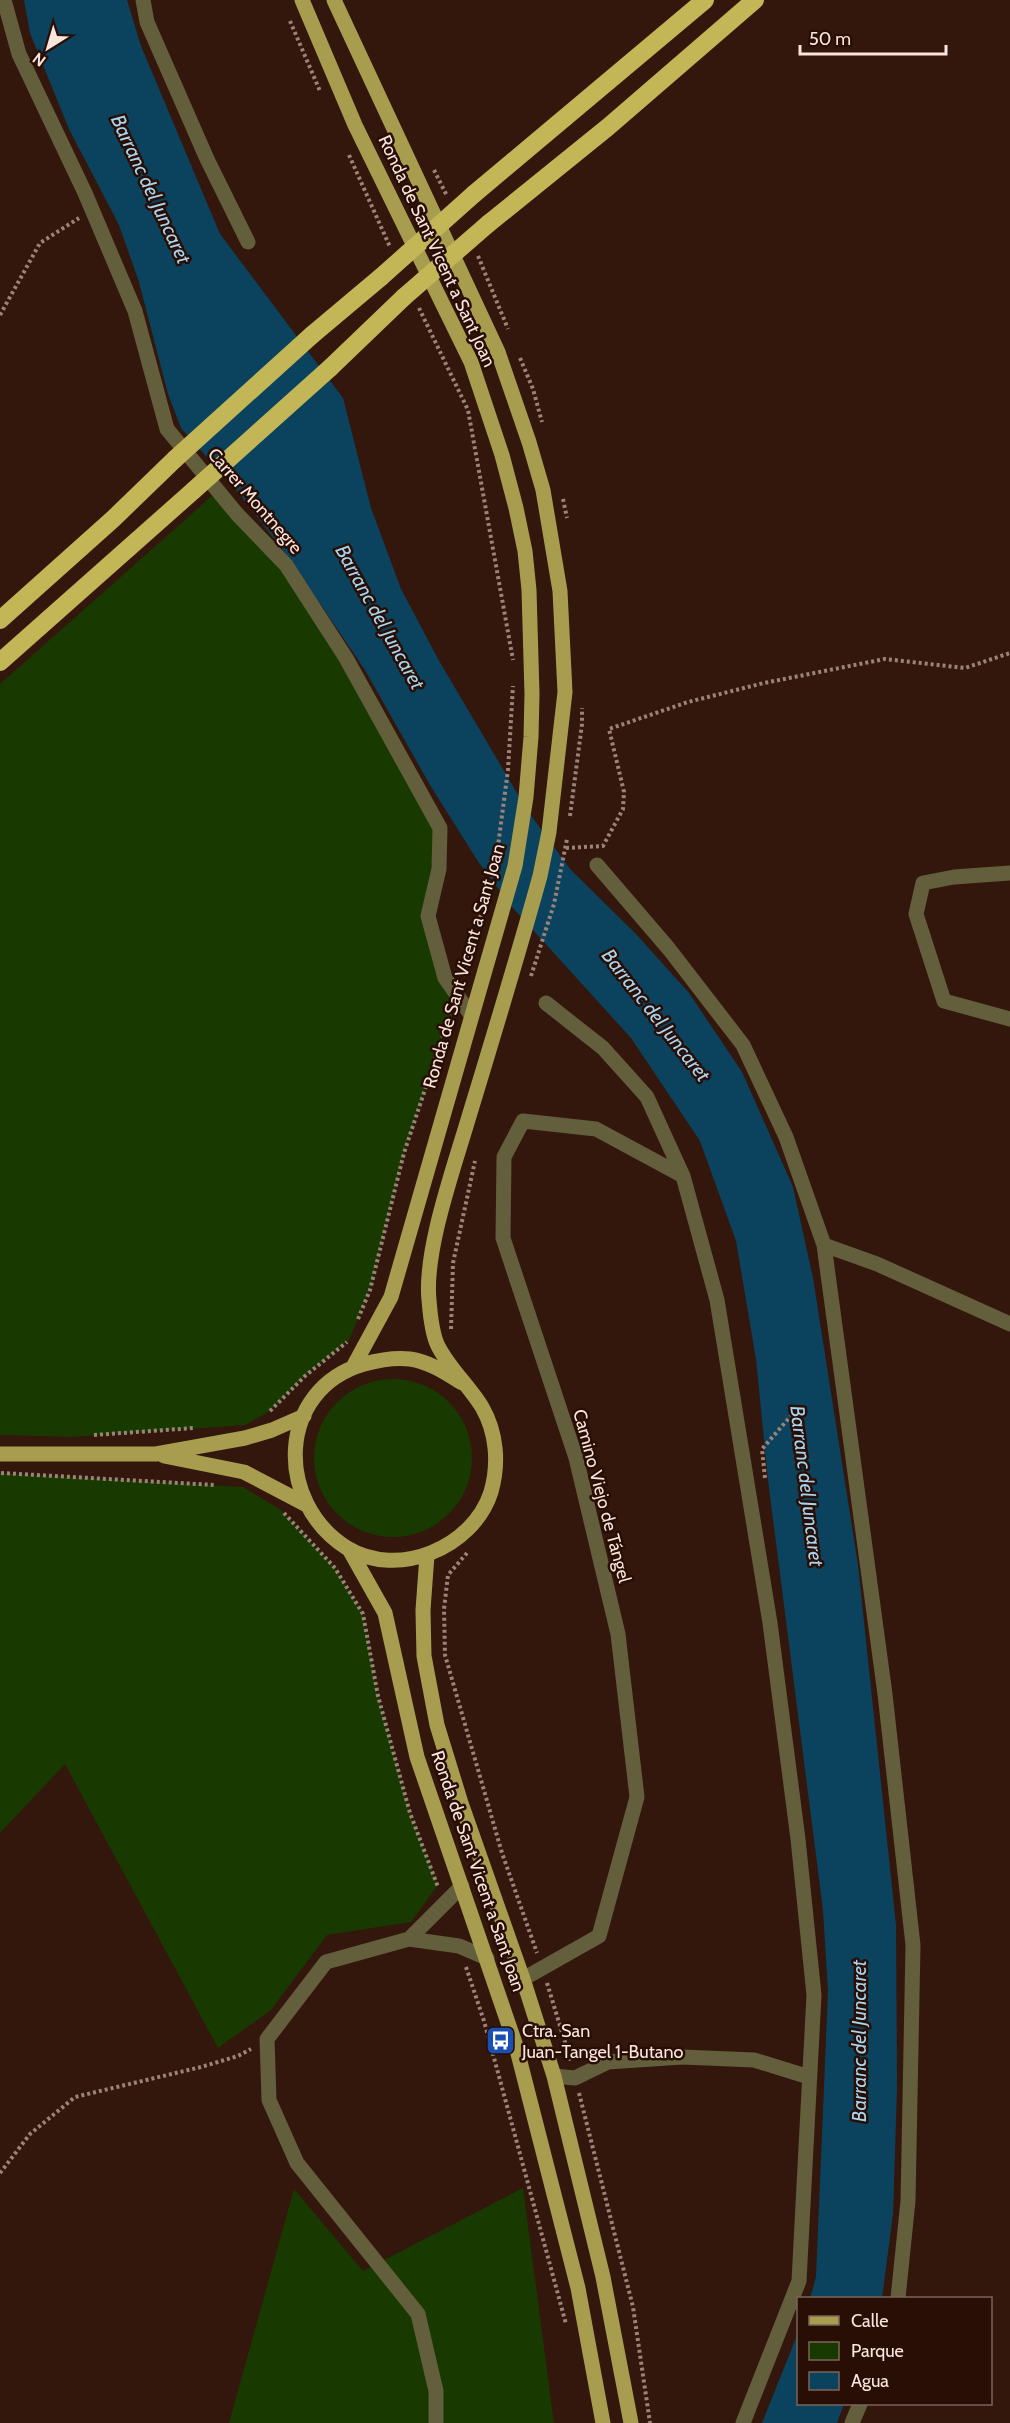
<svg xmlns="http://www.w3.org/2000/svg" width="1010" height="2423" viewBox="0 0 1010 2423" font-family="Cabin,sans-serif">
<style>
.green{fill:#183900}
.water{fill:#0b435e}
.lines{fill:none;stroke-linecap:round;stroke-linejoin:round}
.path{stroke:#9b837a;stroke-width:4;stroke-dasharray:3 3;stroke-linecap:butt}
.minor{stroke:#635e3b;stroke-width:15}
.major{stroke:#a89d4f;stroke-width:15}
.highway{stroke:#c3b656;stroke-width:18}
.highway-bridge{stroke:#c3b656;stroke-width:18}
.labels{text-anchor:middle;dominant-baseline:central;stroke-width:5;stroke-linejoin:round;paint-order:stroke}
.street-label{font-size:18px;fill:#f9e5de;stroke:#280e04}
.poi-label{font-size:18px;fill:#f9e5de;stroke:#280e04;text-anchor:start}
.water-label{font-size:20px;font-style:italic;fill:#a8d4ef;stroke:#280e04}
</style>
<rect width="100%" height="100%" fill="#33170c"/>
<!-- green -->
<path class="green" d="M 213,495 L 284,569 L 440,828 L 428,916 L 456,995 L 404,1153 L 370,1290 L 349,1340 L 305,1376 L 270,1411 L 245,1425 L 72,1437 L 0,1435 L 0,684 Z
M314 1458a79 79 0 1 1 158 0a79 79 0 1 1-158 0Z
M 0,1473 L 243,1487 L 281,1510 L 335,1568 L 363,1614 L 378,1696 L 410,1813 L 438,1885 L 411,1922 L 327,1935 L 271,2010 L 218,2048 L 65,1764 L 0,1833 Z
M 523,2188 L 554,2423 L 229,2423 L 294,2189 L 363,2271 Z"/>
<!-- water -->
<path class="water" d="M 24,0 L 127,0 L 141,46 L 220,234 L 343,398 L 371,508 L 401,589 L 438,659 L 527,810 L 570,869 L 636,934 L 689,993 L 742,1072 L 793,1187 L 813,1278 L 858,1565 L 896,1925 L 897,2087 L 893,2214 L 882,2298 L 810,2298 L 816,2277 L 828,1992 L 823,1910 L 768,1480 L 756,1359 L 736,1241 L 700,1141 L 631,1038 L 513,908 L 479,863 L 430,785 L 365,670 L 292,562 L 237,491 L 181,428 L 168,394 L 139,282 L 119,225 L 69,129 L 30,33 Z
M 798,2333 L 798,2404 L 844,2404 L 837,2423 L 762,2423 Z"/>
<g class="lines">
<!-- path -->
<path class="path" d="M 290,21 L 320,91
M 349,155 L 390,247
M 434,170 L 447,196
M 478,256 L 508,329
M 419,308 L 468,410 L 513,660
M 0,315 L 40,243 L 79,218
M 520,358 L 533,389 L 542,422
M 563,499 L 567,518
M 570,816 L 582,724 L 582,708
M 566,848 L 603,846 L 623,809 L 624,792 L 609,729 L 688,702 L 764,683 L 885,659 L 965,668 L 1010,653
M 480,918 L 496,861 L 508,770 L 513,686
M 463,976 L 472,948
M 531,976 L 554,904 L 567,839
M 358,1319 L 370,1290 L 404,1153 L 450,1014
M 451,1329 L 453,1263 L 475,1161
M 270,1411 L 305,1376 L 347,1342
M 94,1435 L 194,1428
M 1,1473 L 215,1485
M 765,1478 L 762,1449 L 797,1409
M 284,1513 L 335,1568 L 363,1614 L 378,1696 L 410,1813 L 438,1887
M 467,1553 L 448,1575 L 444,1609 L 445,1655 L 502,1853 L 537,1953
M 466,1967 L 484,2021 L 566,2324
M 547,1983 L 571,2062
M 579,2093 L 633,2307 L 650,2423
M 0,2173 L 30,2134 L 75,2097 L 201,2067 L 238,2056 L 251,2049"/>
<!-- minor -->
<path class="minor" d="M 4,0 L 19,54 L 85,193 L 135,311 L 167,429 L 237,514 L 286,565 L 346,658 L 440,828 L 439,869 L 428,916 L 445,978 L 471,1015
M 143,0 L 147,22 L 207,159 L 248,242
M 597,865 L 669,949 L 743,1045 L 786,1137 L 824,1245 L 885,1694 L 913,1945 L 908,2201 L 898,2298
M 1010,873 L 954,877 L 923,883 L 916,914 L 944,1001 L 1010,1019
M 546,1003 L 603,1048 L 647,1097 L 683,1176 L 717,1300 L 770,1623 L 798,1839 L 814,1995 L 799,2281 L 743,2423
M 824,1245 L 877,1264 L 1010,1324
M 409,1939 L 462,1886
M 523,1979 L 599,1936 L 637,1797 L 618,1634 L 576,1458 L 503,1238 L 504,1157 L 523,1121 L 596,1129 L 683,1176
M 554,2076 L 575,2078 L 608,2062 L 682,2057 L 754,2060 L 809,2077
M 436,2423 L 436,2391 L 418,2314 L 297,2163 L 269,2100 L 267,2039 L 326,1962 L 409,1939 L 459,1946 L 487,1958
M 852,2423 L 860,2404"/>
<!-- major -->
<path class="major" d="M 302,0 L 355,125 L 471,362 L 502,455 L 516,508 L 525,551 L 529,590 L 532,694 L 531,737 L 526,797 L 515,866 L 391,1297 L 353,1367
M 334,0 L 498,352 L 529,442 L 543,490 L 560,591 L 565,692 L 549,832 L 540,876 C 517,959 492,1041 467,1123 C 453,1170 424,1252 429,1300 C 430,1313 432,1334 438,1346 C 449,1368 470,1387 482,1407 C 497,1433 499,1464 491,1492 C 473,1548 398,1579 347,1548 C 274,1502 277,1389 364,1364 C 379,1360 394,1357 410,1359 C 430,1362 446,1373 462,1383
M 0,1454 L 156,1454 L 245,1438 L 272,1430 L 304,1416
M 164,1456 L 244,1472 L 305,1504
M 349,1549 L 385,1613 L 417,1757 L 516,2046 L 578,2288 L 603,2423
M 427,1555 L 423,1610 L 424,1656 L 437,1725 L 461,1803 L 523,1979 L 554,2076 L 603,2277 L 631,2423"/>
<!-- highway -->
<path class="highway" d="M 474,194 L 705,0
M 488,224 L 608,127 L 755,0
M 312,335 L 381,277
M 330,368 L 404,297
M 0,620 L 113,519 L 175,459
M 0,662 L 194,490"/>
<!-- highway-bridge -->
<path class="highway-bridge" d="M 381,277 L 474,194
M 404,297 L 488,224
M 175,459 L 312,335
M 194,490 L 330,368"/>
</g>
<!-- icons -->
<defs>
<symbol id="bus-square" viewBox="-11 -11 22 22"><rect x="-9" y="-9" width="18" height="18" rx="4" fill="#1a4fb4" stroke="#280e04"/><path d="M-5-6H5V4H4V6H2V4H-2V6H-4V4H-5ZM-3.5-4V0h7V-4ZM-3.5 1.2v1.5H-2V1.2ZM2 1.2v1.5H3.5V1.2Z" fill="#fff"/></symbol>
</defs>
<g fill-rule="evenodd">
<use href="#bus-square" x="484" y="2024" width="33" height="33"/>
</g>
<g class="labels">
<!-- street labels -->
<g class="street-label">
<text transform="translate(437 251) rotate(65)">Ronda de Sant Vicent a Sant Joan</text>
<text transform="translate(255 501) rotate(49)">Carrer Montnegre</text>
<text transform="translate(464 966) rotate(-74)">Ronda de Sant Vicent a Sant Joan</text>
<text transform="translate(602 1496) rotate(75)">Camino Viejo de Tángel</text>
<text transform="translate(478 1871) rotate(71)">Ronda de Sant Vicent a Sant Joan</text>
</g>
<!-- poi labels -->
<g class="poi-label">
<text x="522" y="2031">Ctra. San<tspan x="522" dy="21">Juan-Tangel 1-Butano</tspan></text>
</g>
<!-- water labels -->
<g class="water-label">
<text transform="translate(151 189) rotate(65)">Barranc del Juncaret</text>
<text transform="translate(380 617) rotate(61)">Barranc del Juncaret</text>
<text transform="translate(656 1015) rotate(52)">Barranc del Juncaret</text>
<text transform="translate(807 1486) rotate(83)">Barranc del Juncaret</text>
<text transform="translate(859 2041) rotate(-90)">Barranc del Juncaret</text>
</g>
</g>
<!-- legend -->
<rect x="797" y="2297" width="195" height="108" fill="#280e04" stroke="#7c645b" stroke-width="1.5"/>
<rect x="809" y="2316" width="30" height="9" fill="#a89d4f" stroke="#7c645b" stroke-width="1.5"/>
<text x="851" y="2327" font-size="18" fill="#f9e5de">Calle</text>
<rect x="809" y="2342" width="30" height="18" fill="#183900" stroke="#7c645b" stroke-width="1.5"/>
<text x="851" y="2357" font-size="18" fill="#f9e5de">Parque</text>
<rect x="809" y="2372" width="30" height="18" fill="#0b435e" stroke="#7c645b" stroke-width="1.5"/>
<text x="851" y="2387" font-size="18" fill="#f9e5de">Agua</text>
<!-- north arrow -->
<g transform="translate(48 48) rotate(217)" stroke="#280e04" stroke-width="4.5" paint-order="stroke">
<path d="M0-4.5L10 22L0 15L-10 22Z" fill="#f9e5de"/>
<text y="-9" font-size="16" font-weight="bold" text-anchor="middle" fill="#f9e5de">N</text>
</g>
<!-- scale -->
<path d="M800 45v9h146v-9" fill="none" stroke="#f9e5de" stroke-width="3"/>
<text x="809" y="45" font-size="18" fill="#f9e5de" stroke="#280e04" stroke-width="4.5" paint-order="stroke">50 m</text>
</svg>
